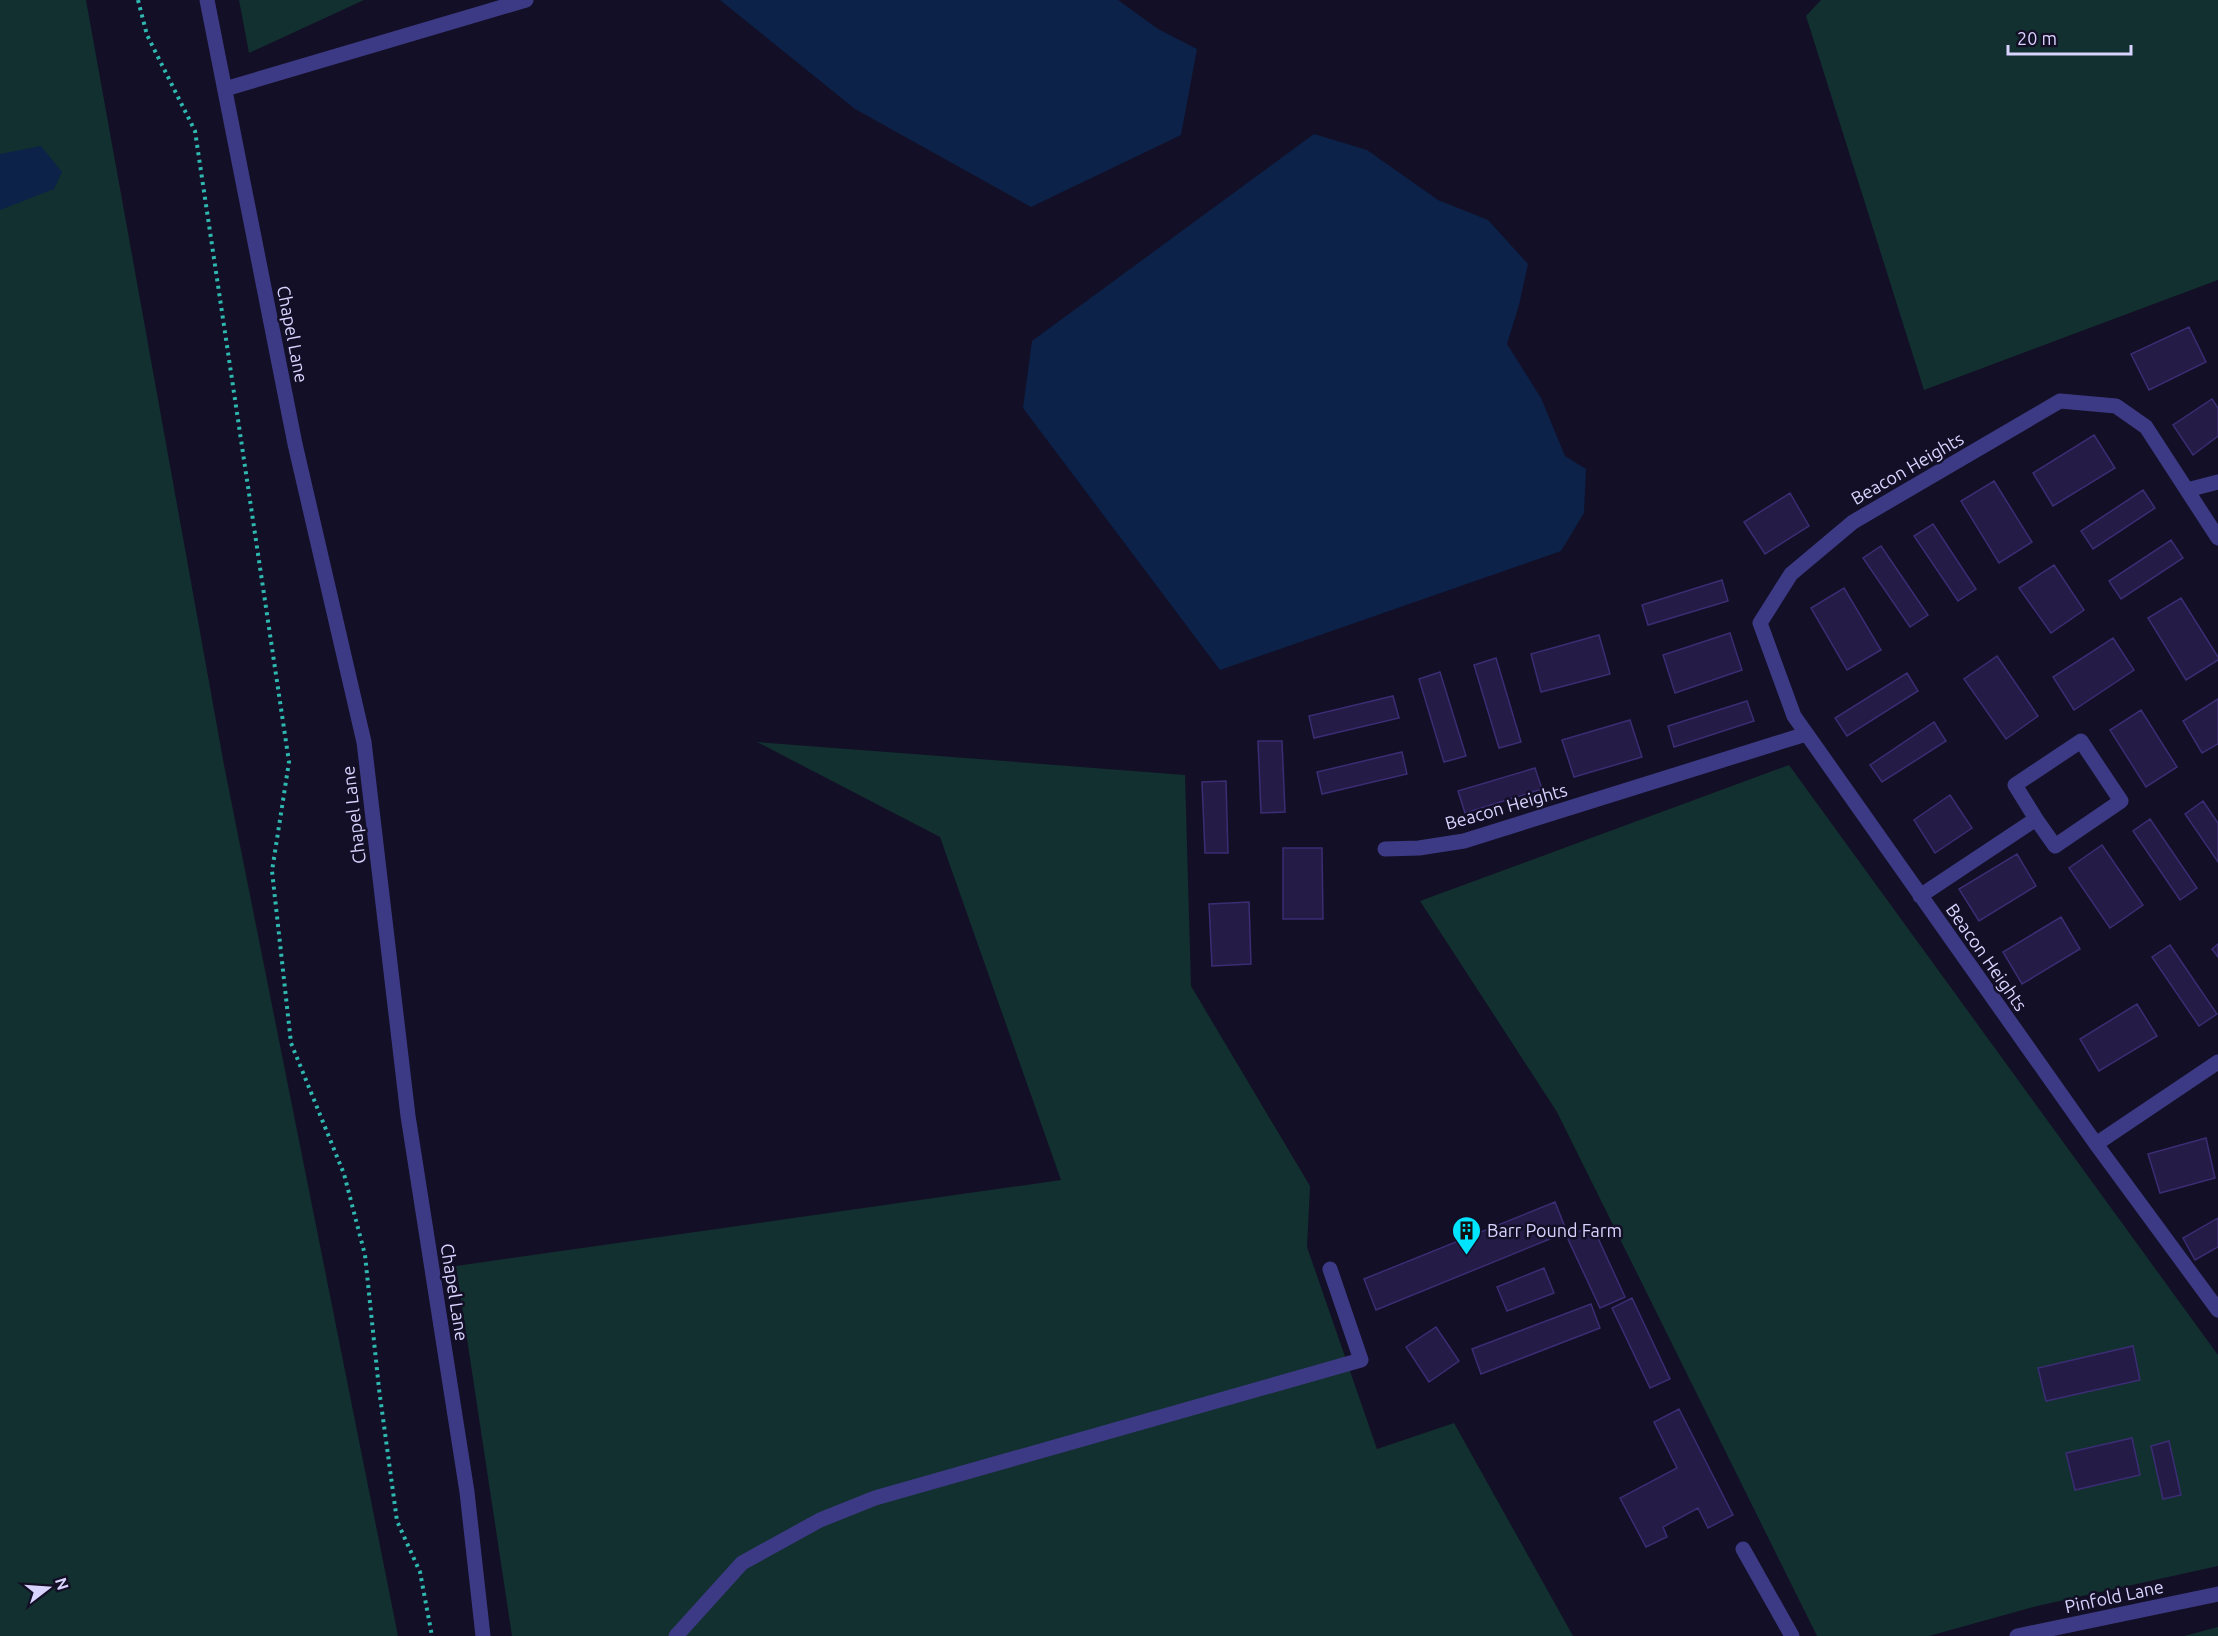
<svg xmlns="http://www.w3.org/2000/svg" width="2218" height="1636" viewBox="0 0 2218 1636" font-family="Ubuntu,sans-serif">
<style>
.green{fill:#12302f}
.water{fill:#0c2248}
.building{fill:#241b47;stroke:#3b2d73;stroke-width:1.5}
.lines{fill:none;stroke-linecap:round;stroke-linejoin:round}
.path{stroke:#2fb8b0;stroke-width:4;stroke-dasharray:3 4.5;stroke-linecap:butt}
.lane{stroke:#3d3a85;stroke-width:15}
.street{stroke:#3d3a85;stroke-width:15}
.labels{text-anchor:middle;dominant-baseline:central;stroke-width:5;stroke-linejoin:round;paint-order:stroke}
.street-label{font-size:18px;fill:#d9d4ff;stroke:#130f26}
.poi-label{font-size:18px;fill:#d9d4ff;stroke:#130f26;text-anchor:start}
</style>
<rect width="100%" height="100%" fill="#130f26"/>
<!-- green -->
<path class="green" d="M 0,0 L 86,0 L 224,765 L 398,1636 L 0,1636 Z
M 239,0 L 364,0 L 249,53 Z
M 1821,0 L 2218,0 L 2218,280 L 1924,390 L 1806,16 Z
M 757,742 L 1185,775 L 1191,986 L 1310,1186 L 1307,1247 L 1377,1449 L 1454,1423 L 1573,1636 L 512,1636 L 456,1266 L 1061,1180 L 940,837 Z
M 1789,765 L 2218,1355 L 2218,1566 L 2037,1606 L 1929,1636 L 1817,1636 L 1557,1112 L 1420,901 Z
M 2218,1627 L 2218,1636 L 2184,1636 Z"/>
<!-- water -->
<path class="water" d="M 720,0 L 1118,0 L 1158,29 L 1197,49 L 1181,135 L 1031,207 L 855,109 Z
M 1314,134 L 1367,150 L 1438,200 L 1488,220 L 1528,264 L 1519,305 L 1507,344 L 1541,398 L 1565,456 L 1586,469 L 1584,513 L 1561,551 L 1220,670 L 1023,408 L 1032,341 Z
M 41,146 L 62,172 L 54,189 L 0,210 L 0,154 Z"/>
<!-- building -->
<path class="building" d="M 2189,327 L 2206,362 L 2149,390 L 2131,354 Z
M 2212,399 L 2218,408 L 2218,436 L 2193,455 L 2173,425 Z
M 2094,435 L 2115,468 L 2053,506 L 2033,473 Z
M 1994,481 L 2032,542 L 1999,563 L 1961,501 Z
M 2143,490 L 2155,508 L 2093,549 L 2081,531 Z
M 1790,493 L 1809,526 L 1765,554 L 1744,522 Z
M 1933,524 L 1976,589 L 1958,601 L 1914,536 Z
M 2171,540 L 2183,558 L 2121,599 L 2109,581 Z
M 1881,546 L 1928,615 L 1910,627 L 1863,558 Z
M 2054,565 L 2084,610 L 2051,633 L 2019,588 Z
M 1722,580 L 1728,601 L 1648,625 L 1642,605 Z
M 1844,588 L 1881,650 L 1847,670 L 1811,608 Z
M 2181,598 L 2218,657 L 2218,660 L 2186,680 L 2148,618 Z
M 1730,633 L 1742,670 L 1675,693 L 1663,655 Z
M 1599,635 L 1610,674 L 1541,692 L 1531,654 Z
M 2113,638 L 2134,670 L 2074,710 L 2053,677 Z
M 1997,656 L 2038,716 L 2006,739 L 1964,679 Z
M 1496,658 L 1521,742 L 1499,748 L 1474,665 Z
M 1440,672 L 1466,756 L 1444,762 L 1419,679 Z
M 1907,673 L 1918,691 L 1847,736 L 1835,718 Z
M 1393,696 L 1399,718 L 1314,738 L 1309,716 Z
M 2218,699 L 2218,744 L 2202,753 L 2183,721 Z
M 1747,701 L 1754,721 L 1674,747 L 1668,726 Z
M 2141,710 L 2177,767 L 2146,787 L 2110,730 Z
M 1630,720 L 1642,757 L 1574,777 L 1562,740 Z
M 1934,722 L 1946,741 L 1882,782 L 1870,765 Z
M 1258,741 L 1282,741 L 1285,812 L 1261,813 Z
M 1402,752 L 1407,774 L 1322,794 L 1317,772 Z
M 1535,768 L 1542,789 L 1465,813 L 1458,791 Z
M 1226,781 L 1228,853 L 1205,853 L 1202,782 Z
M 1950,795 L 1972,828 L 1935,853 L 1914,820 Z
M 2203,801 L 2218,823 L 2218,862 L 2185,814 Z
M 2150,819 L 2197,888 L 2180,900 L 2133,831 Z
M 2102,845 L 2143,905 L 2110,928 L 2069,868 Z
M 1283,848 L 1322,848 L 1323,919 L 1283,919 Z
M 2017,854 L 2036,886 L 1979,921 L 1959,889 Z
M 1249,902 L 1251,964 L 1212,966 L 1209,904 Z
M 2061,917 L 2080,949 L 2022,984 L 2003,952 Z
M 2218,944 L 2218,957 L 2212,949 Z
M 2170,945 L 2217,1014 L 2199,1026 L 2152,957 Z
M 2137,1004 L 2157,1036 L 2099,1071 L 2080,1039 Z
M 2206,1138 L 2215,1178 L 2160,1193 L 2148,1154 Z
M 1555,1202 L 1567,1232 L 1376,1310 L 1364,1279 Z
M 2218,1218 L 2218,1247 L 2195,1260 L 2183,1238 Z
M 1592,1225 L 1625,1297 L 1600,1308 L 1567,1237 Z
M 1544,1268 L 1554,1293 L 1507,1311 L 1497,1287 Z
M 1632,1298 L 1670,1379 L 1650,1388 L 1612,1308 Z
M 1591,1304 L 1600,1328 L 1481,1374 L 1472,1349 Z
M 1436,1327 L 1459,1361 L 1429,1382 L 1406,1347 Z
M 2133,1346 L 2140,1380 L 2046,1401 L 2038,1368 Z
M 1679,1409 L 1733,1515 L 1708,1528 L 1698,1508 L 1663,1527 L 1667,1537 L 1646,1547 L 1620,1498 L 1677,1468 L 1654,1422 Z
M 2132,1438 L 2140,1475 L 2075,1490 L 2066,1453 Z
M 2169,1441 L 2181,1495 L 2163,1499 L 2151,1446 Z"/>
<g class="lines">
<!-- path -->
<path class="path" d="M 138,0 L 147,35 L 195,131 L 289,762 L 272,871 L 291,1043 L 344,1174 L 365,1255 L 379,1389 L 397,1521 L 420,1572 L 432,1636"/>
<!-- lane -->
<path class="lane" d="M 225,89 L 526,0
M 2187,490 L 2218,482
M 2218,538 L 2146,427 L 2116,406 L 2060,401 L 1853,522 L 1791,574 L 1760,623 L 1794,716 L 2096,1144 L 2218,1310
M 1385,849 L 1419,848 L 1464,841 L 1806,734
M 1920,896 L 2036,819 L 2015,785 L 2081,741 L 2121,801 L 2055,846 L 2036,819
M 2096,1144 L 2218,1062
M 1743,1549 L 1792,1636
M 676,1636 L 742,1563 L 820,1520 L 875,1498 L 1361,1360 L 1330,1269"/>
<!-- street -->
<path class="street" d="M 207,0 L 295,444 L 364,742 L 408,1116 L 467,1492 L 483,1636
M 2017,1636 L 2218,1594"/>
</g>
<!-- icons -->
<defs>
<symbol id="building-pin" viewBox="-11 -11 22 30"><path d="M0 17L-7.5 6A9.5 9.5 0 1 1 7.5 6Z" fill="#00e5ff" stroke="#130f26"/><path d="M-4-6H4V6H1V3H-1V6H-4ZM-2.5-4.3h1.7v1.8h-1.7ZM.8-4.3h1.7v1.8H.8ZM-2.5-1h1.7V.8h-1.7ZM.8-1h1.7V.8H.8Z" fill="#111"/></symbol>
</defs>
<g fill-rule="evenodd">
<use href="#building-pin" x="1450" y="1214" width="33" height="45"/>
</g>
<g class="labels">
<!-- street labels -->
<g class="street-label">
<text transform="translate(293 334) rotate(79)">Chapel Lane</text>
<text transform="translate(1907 468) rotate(-30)">Beacon Heights</text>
<text transform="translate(1506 806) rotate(-16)">Beacon Heights</text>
<text transform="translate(353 815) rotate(-97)">Chapel Lane</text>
<text transform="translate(1987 957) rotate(55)">Beacon Heights</text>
<text transform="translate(455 1292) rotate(81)">Chapel Lane</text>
<text transform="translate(2114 1596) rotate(-12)">Pinfold Lane</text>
</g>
<!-- poi labels -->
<g class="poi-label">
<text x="1487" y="1230">Barr Pound Farm</text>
</g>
</g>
<!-- north arrow -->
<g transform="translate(48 1588) rotate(73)" stroke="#130f26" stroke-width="4.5" paint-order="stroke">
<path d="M0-4.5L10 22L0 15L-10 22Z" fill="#d9d4ff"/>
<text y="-9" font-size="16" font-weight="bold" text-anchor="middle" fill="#d9d4ff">N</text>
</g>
<!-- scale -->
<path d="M2008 45v9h123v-9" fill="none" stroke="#d9d4ff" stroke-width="3"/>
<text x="2017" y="45" font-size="18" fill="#d9d4ff" stroke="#130f26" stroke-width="4.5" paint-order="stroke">20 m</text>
</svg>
